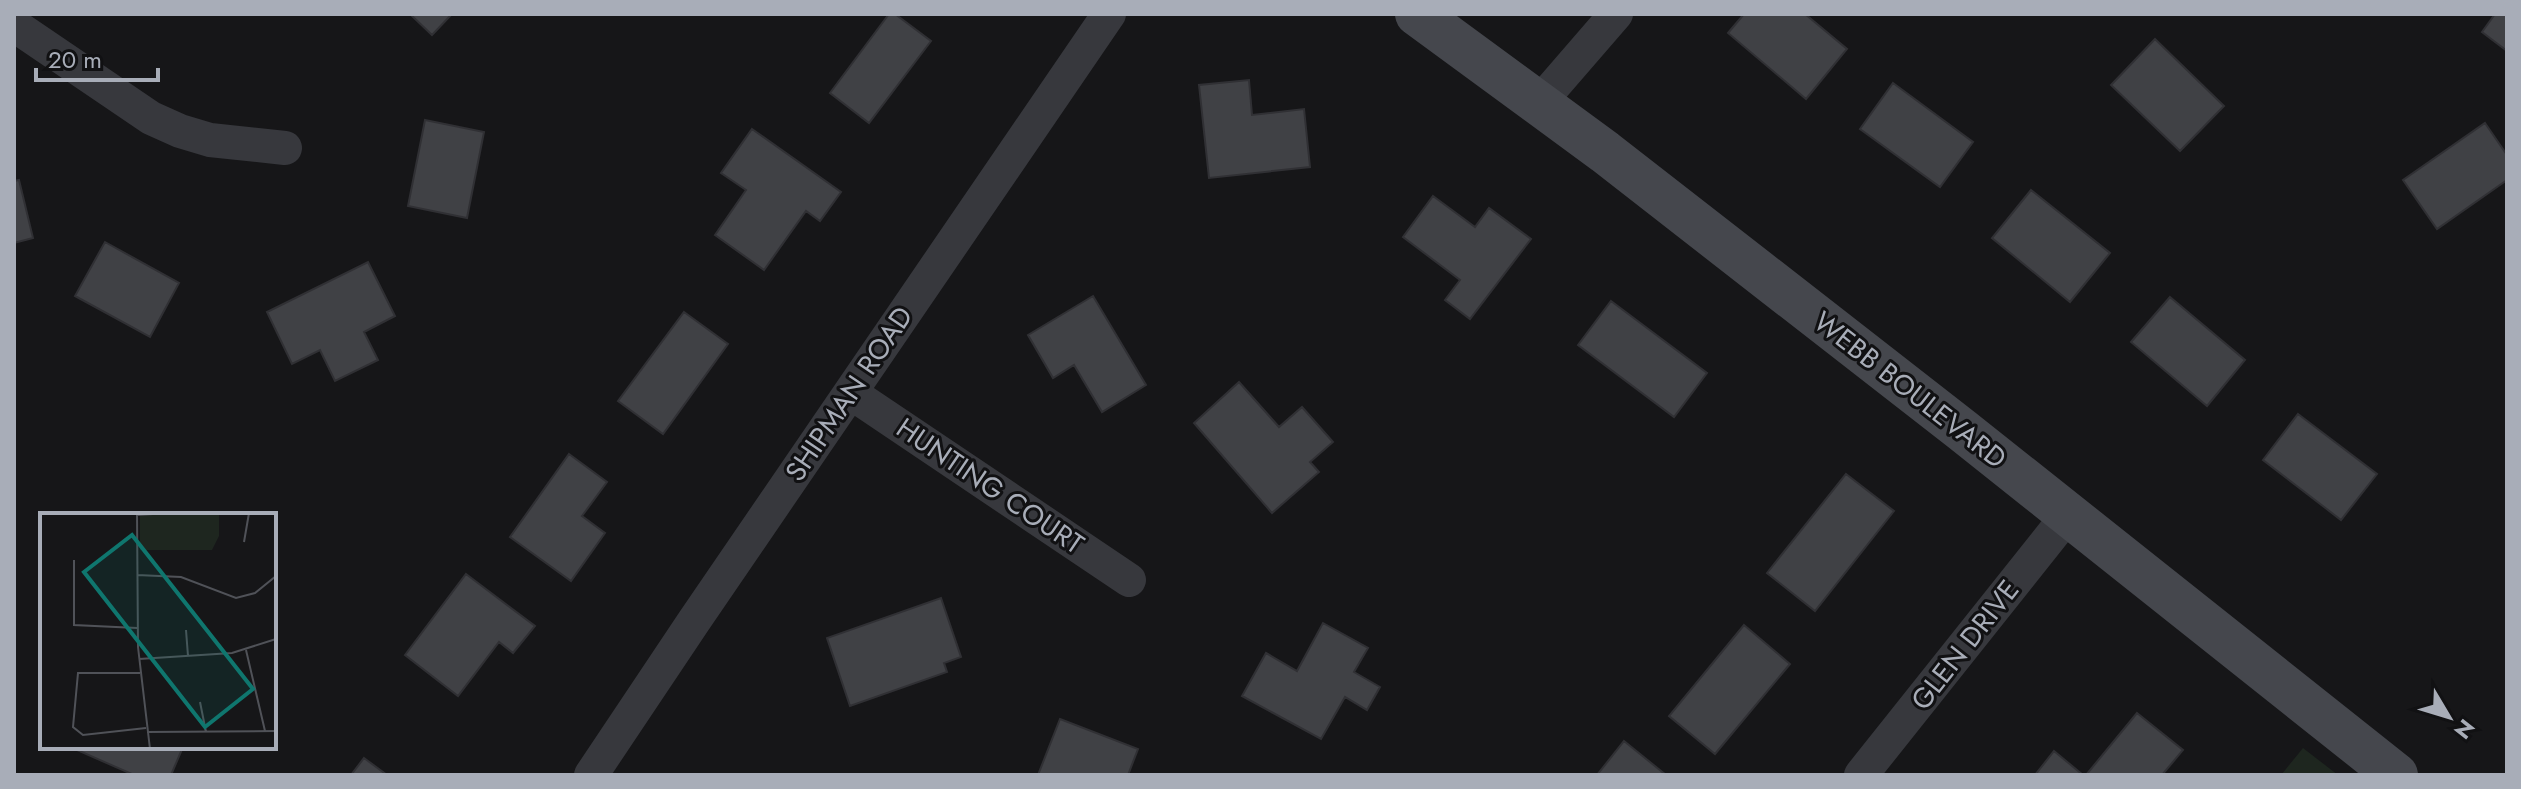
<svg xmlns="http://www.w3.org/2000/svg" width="2521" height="789" viewBox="0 0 2521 789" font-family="Jost,sans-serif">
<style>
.green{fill:#1e261f}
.building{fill:#404145;stroke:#303034;stroke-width:2}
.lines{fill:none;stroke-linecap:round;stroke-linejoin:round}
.street{stroke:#37383d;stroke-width:34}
.secondary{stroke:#45474d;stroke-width:44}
.labels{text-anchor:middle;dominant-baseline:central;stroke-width:6;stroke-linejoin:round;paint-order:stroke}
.street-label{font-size:28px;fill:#a8adb8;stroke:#111113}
.inset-road{fill:none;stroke:#505258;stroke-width:2}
.view{fill:#0f766e;fill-opacity:0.15;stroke:#0f766e;stroke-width:4}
.inset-edge{fill:none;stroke:#a8adb8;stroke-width:4}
</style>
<rect width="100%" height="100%" fill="#161618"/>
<!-- green -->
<path class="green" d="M 2303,748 L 2338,775 L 2281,775 Z"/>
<!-- building -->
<path class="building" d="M 410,14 L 452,14 L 432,35 Z
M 889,14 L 895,14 L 931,41 L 869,123 L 830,93 Z
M 1744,14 L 1805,14 L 1847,49 L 1806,99 L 1728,33 Z
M 2495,14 L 2507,14 L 2507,51 L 2482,32 Z
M 2155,39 L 2224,106 L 2180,151 L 2111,85 Z
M 1249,80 L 1252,115 L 1304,109 L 1310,167 L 1209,178 L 1199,85 Z
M 1893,83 L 1973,142 L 1940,187 L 1860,129 Z
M 425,120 L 484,132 L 467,218 L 408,206 Z
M 2485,123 L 2507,155 L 2507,180 L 2437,229 L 2403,180 Z
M 752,129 L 841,192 L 820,221 L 806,211 L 764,270 L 715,235 L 746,190 L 721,173 Z
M 19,180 L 33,238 L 14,243 L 14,181 Z
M 2031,190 L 2110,253 L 2070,302 L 1992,238 Z
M 1433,196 L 1475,227 L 1489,208 L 1531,239 L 1470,319 L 1445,300 L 1460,280 L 1403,237 Z
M 105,242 L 179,283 L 150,337 L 75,296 Z
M 368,262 L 395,316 L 364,332 L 378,360 L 335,381 L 320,350 L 292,364 L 267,312 Z
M 1093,296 L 1146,385 L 1102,412 L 1074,365 L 1053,378 L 1028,335 Z
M 2170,297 L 2245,360 L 2207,406 L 2131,342 Z
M 1611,301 L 1707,373 L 1674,417 L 1578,345 Z
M 684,312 L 728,344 L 663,434 L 618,401 Z
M 1239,382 L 1279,427 L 1302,407 L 1333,442 L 1310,462 L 1319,472 L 1272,513 L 1194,423 Z
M 2298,414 L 2377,474 L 2341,520 L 2263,460 Z
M 569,454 L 607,482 L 582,516 L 605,533 L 571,581 L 510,537 Z
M 1846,474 L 1894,511 L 1815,611 L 1767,573 Z
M 466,574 L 535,626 L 513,653 L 499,642 L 458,696 L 405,655 Z
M 941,598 L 961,657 L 944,663 L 947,672 L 850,706 L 827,638 Z
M 1323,623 L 1368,648 L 1354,672 L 1380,687 L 1367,710 L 1345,697 L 1321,739 L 1242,696 L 1266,653 L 1297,671 Z
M 1744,625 L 1790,664 L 1715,754 L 1669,716 Z
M 2137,713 L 2183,750 L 2162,775 L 2086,775 Z
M 1060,719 L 1138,749 L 1128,775 L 1038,775 Z
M 1624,741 L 1666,775 L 1597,775 Z
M 78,747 L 183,747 L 171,775 L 134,775 L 77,750 Z
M 2054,751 L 2083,775 L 2035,775 Z
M 364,758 L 387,775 L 351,775 Z"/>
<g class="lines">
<!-- street -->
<path class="street" d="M 14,25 L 151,118 L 180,131 L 210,140 L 285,148
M 1539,103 L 1616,14
M 851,393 L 1129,580
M 591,775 L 694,621 L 1109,14
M 1861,775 L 2068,515"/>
<!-- secondary -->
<path class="secondary" d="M 1417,14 L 1605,152 L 1962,430 L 2396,775"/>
</g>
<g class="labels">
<!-- street labels -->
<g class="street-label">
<text transform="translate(1910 390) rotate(38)">WEBB BOULEVARD</text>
<text transform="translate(849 394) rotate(-56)">SHIPMAN ROAD</text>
<text transform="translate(990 486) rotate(34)">HUNTING COURT</text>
<text transform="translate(1965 645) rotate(-52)">GLEN DRIVE</text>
</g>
</g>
<!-- overview -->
<g transform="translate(40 513)">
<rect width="236" height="236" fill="#161618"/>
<path d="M 100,0 L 179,0 L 179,23 L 172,37 L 100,37 Z" fill="#1e261f"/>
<path class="inset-road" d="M 97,0 L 98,134 L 110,236M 97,2 L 129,0M 204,29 L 209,0M 34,47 L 34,112 L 97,115M 97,62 L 141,64 L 196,85 L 215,80 L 236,63M 146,117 L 148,143M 206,137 L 225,218M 99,146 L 192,140 L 236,126M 100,160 L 38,160 L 33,214 L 43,222 L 106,215M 160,189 L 166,219M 107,219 L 236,218"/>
<path class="view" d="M 92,22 L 213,176 L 165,214 L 44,59 Z"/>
<rect width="236" height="236" class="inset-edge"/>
</g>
<!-- border -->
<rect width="2521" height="789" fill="none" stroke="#a8adb8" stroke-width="32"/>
<!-- north arrow -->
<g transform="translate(2449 717) rotate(128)" stroke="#111113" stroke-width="6" paint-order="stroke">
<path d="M0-6L14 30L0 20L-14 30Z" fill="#a8adb8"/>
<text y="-12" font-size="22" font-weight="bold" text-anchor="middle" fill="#a8adb8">N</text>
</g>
<!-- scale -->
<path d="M36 68v12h122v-12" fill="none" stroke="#a8adb8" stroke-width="4"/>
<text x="48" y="68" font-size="24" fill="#a8adb8" stroke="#111113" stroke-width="6" paint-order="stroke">20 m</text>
</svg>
